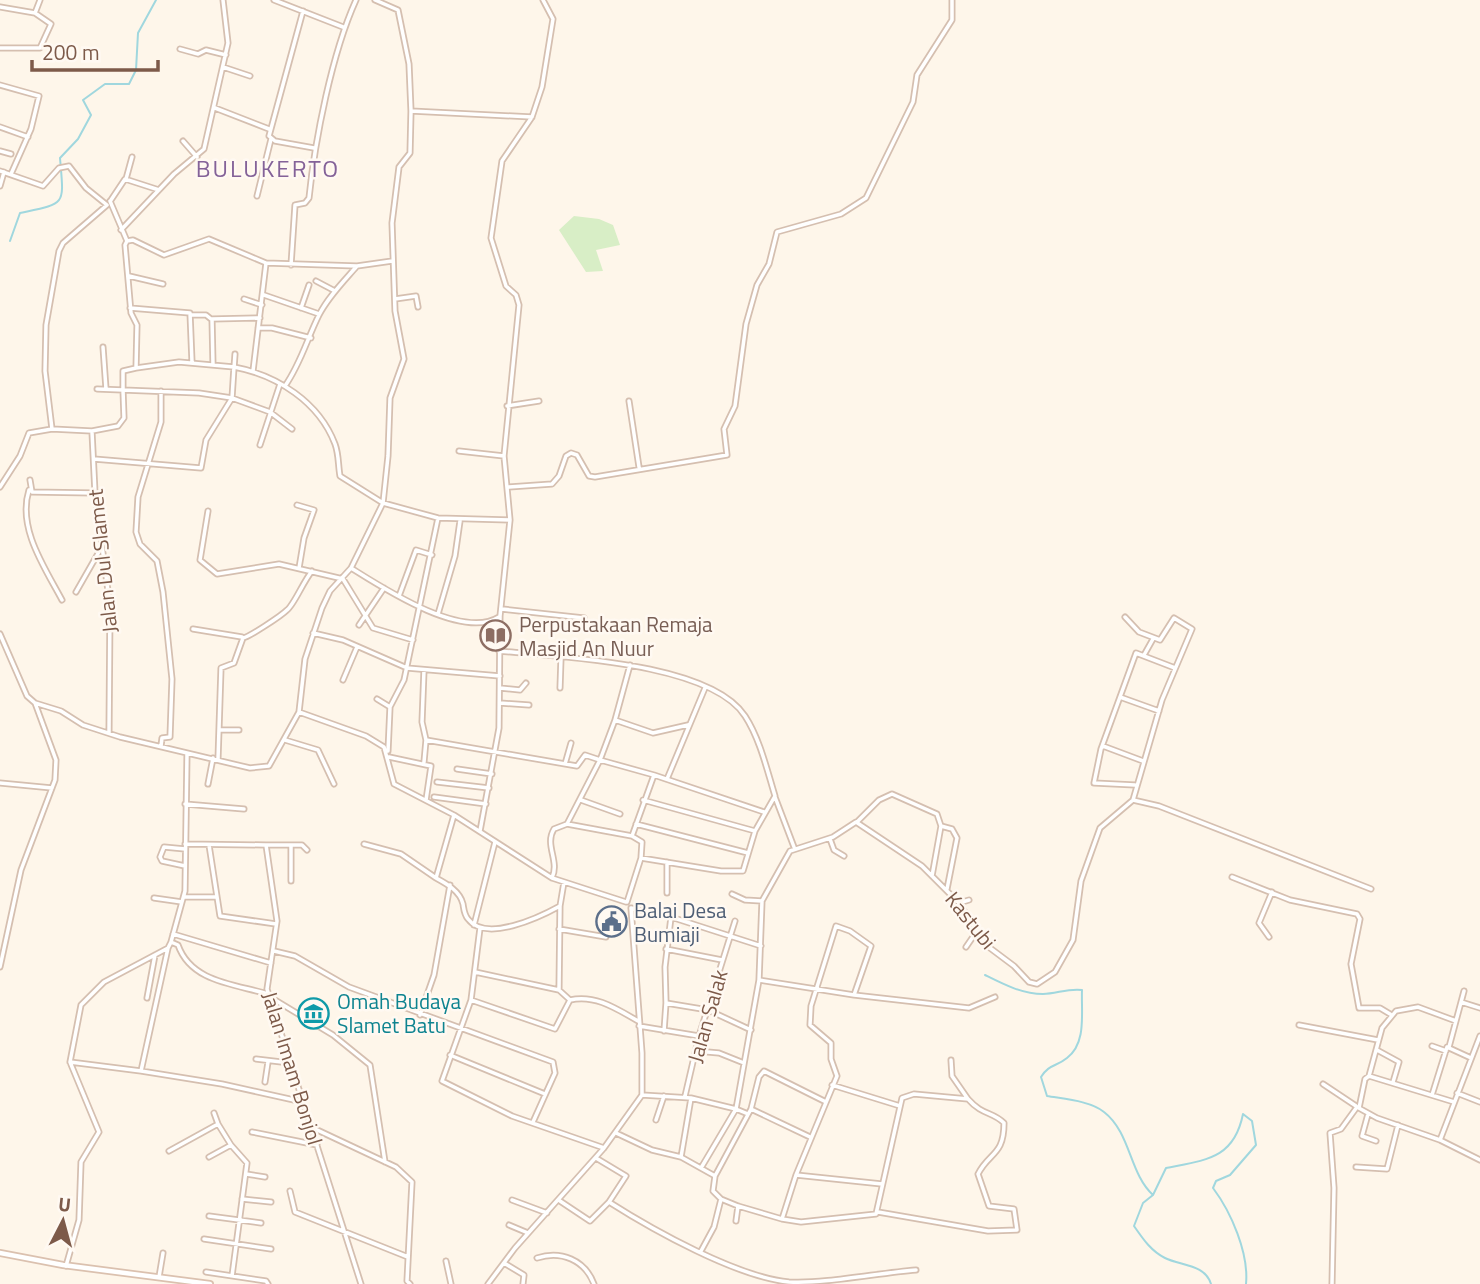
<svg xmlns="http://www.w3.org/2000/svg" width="1480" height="1284" viewBox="0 0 1480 1284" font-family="'Titillium Web',sans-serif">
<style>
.green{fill:#d8eec6}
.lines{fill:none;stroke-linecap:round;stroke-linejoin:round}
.stream{stroke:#a0d7de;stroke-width:2}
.minor-casing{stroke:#d5bfb0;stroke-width:7}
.secondary-casing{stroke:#dbc1af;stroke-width:8}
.minor{stroke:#fff;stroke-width:3.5}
.secondary{stroke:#fff;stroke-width:4.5}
.labels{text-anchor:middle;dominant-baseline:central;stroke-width:5;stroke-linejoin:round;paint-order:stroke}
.street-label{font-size:21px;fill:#7d5a49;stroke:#fff9f2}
.education-label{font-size:21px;fill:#785e54;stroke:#fff9f2;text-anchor:start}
.service-label{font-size:21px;fill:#4e5e75;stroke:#fff9f2;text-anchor:start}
.culture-label{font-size:21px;fill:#0d838f;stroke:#fff9f2;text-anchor:start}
.quarter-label{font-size:24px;letter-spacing:2px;fill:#846298;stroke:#fff9f2}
</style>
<rect width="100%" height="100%" fill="#fef6ea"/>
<!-- green -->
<path class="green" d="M 574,216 L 599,219 L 613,225 L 620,245 L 596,250 L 603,271 L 586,272 L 559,230 Z"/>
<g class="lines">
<!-- stream -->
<path class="stream" d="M 10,241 L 20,213 C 67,203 64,206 60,158 L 78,139 L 91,115 L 83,100 L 105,84 L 129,84 L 136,70 L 138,33 L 156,0
M 985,975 C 1003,984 1022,994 1043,994 C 1056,994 1068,988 1082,990 C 1081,1012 1087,1043 1067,1058 C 1056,1067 1049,1064 1041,1077 L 1047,1096 C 1064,1099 1091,1101 1104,1112 C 1131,1133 1129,1173 1153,1195 L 1166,1168 C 1206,1160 1234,1159 1243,1114 L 1252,1121 L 1256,1145 L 1230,1175 L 1216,1181 L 1213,1188 C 1231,1212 1249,1253 1246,1284
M 1153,1195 L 1143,1203 L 1134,1226 C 1143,1239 1151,1251 1165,1258 C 1181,1266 1205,1264 1211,1284"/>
<defs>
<path id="minor" d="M 274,0 L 343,27
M 375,0 L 398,10 L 409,64 L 411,111 L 532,117
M 0,7 L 35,13 L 51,24 L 40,48 L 0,48
M 303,11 L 269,136 L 275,141 L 314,148
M 35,13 L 40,0
M 180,49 L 198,54 L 206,50 L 226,55
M 223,67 L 250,76
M 0,85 L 39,96 L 31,129 L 11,174
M 215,108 L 269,129
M 411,111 L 410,153 L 399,167 L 392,223 L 395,311 L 404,359 L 390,398 L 388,456 L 383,503 L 438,518 L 510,520 L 500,616 L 499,728 L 480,831
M 0,127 L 28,137
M 183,141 L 197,157
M 0,151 L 11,154
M 0,171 L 43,186 L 59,168 L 69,166 L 86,188 L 107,205 L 63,243 L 59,251 L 46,325 L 45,371 L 52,429 L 92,431 L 118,426 L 124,418 L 123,390 L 199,393 L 232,398 L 234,367 L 179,362 L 136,368 L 137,325 L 131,313 L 125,245 L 127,241 L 110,201
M 126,179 L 132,157
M 0,186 L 4,172
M 257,196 L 271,139
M 111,200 L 125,179 L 159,190
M 121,230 L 174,174 L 204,149 L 228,43 L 223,0
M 127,241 L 133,240 L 164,255 L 209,239 L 266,263 L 357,266
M 291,265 L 295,205 L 305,203 L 309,198 C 315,139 332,53 356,0
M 129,276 L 163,284
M 316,281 L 335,291
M 264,295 L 319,314
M 244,299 L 262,305
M 395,299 L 416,296 L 418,307
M 130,308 L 190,313 L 192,362
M 301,308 L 309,285
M 190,315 L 206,315 L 211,319
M 258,328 L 272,328 L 311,338
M 103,347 L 106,389
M 213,365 L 212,319 L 260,318
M 234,368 L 235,354
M 253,371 L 266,263
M 285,386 C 301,363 307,339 319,315 C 328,297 344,281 357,266 L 392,261
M 97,389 L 123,390 L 123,371 L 136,368
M 629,401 L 639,467
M 507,406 L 539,401
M 92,432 L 95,493 L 110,606 L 109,733
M 260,445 L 280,384
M 459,451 L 504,456
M 94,459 L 201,468 L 206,440 L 232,398 L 270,412 L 292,429
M 30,480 L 32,492 L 95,493
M 0,487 L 20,456 L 29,433 L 52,429
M 509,487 L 552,484 L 559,476 L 566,456 L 571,453 L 577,455 L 589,476 L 595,477 L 727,455 L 724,429 L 735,406 L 746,324 L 757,285 L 769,264 L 777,232 L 841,214 L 866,198 L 913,102 L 917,75 L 952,20 L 952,0
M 29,490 C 17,528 45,568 62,600
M 297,505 L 314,510 L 304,538 L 299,568
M 208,511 L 200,560 L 217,574 L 279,564 L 343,579 L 373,628 L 413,640
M 510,520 L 504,456 L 519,305 L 516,295 L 506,286 L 491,238 L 502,161 L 532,117 L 542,87 L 553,19 L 543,0
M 351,568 C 383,588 462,640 499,617
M 76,592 L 100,550
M 399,596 L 416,550 L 432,555
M 502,609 L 584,618
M 438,614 L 455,556 L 460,521
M 359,625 L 384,588
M 193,629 L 242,637
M 313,633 L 343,640 L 407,668 L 500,676
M 0,634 L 27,696 L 35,703 L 61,711 L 83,725 L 120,737 L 250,768 L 269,766 L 299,712 L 305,659 L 322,608 L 330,591 L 351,568 L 383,503 L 340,476 C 338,465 339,455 335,444 C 319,402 277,375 234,367
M 499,651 C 558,657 710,662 745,716 C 760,739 767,770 775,796 L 755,831 L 743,871 L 721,871 L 641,858 L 627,902
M 1144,655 L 1153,639
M 630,665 L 615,720 L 653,733 L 688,725
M 424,670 L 422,722 L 426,740 L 577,766 L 585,755 L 600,760 L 567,824 L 632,836
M 343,680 L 357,647
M 500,688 L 520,690 L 526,683
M 560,688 L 561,658
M 1120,697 L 1159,711
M 377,699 L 390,707
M 500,703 L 529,705
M 299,712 L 366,736 L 384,747 L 394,784 L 454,815 L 552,878 L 626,902
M 615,720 L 600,760 L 654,775 L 632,836 L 642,842 L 641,858
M 220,730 L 239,730
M 285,740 L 318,750 L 334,784
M 161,746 L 162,738 L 170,737 L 172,679 L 163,592 L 157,561 L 140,544 L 136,532 L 138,497 L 161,422 L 161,391
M 1103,746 L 1143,761
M 388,751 L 390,707 L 404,680 L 438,518
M 389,757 L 431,766 L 426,800
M 218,759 L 221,668 L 234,663 L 243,638 C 249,637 281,616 287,610 C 294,605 303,582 312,571
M 424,762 L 426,740
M 565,764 L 571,743
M 457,769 L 492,774
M 654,775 L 764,812
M 667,779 L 705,688
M 437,782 L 489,788
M 0,783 L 52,788
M 208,784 L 213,758
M 1135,785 L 1094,783 L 1101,749 L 1136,653 L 1175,668
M 434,797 L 486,804
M 775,797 L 794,847
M 581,800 L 620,814
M 643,800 L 755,831
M 1133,800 L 1159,806 L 1371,889
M 185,804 L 244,809
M 454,815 L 436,878 C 447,884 460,891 463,904 C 464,910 464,914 468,919 C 486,943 540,917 560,906 L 564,882
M 857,822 L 879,800 L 892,794 L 937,814 L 941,826 L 932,876
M 636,824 L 748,853
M 941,826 L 952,829 L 957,838 L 947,889
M 830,839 L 834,850 L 844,856
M 185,844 L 266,845 L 277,921 L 267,989 L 361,1284
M 364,844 L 401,854 L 436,878
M 209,845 L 220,916 L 276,924
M 266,845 L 302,845 L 307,850
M 291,845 L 291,881
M 185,849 L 164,847 L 160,857 L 162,861 L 185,866
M 1232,877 L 1290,900 L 1357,914 L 1360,919 L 1351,964 L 1359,1008 L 1380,1008 L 1390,1014
M 552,878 C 560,861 544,845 554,829 L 567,824
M 667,893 L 667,862
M 732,894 L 745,900 L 762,901
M 185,897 L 216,897
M 154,898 L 182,902
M 959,903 L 969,900
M 560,906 L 559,990 L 570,1000 C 595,994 617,1009 638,1021
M 631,908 L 671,917 L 761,946
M 671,917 L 665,967 L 666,1003 L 708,1010 L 751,1030
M 474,925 L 495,842
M 480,928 L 471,1000 L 442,1081 L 512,1116 L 604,1148
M 559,929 L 606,937
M 173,934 L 271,963
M 1269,937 L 1259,923 L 1272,892
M 171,942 L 178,945 C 191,982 234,984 268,994
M 966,947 L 977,931
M 168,948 L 141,1071 L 222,1084 L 303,1102
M 666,949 L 722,960
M 274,951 L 295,956 L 349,987 L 553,1062 L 555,1073 L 533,1122
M 0,967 L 21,870 L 55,780 L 56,760 L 35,703
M 475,972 L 559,990
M 759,980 L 762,901 L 790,851 L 833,837 L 856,822 L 922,866 L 959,903 L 986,945 L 1014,966 L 1029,982 L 1037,984 L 1055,972 L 1073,940 L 1081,881 L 1100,828 L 1133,800 L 1162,700 L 1192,629 L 1174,618 L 1160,640 L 1139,632 L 1125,617
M 854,995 L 871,946 L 850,931 L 836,926 L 811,1006 L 810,1025 L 831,1043 L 831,1059 L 837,1076 L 796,1175 L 882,1184
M 270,997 L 333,1035 L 370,1065 L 385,1162
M 147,998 L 155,955
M 471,1000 L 555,1029 L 570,1000
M 1461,1002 L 1480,1008
M 420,1015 L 434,975 L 450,885
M 1299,1025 L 1378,1040
M 639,1026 L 699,1036
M 664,1031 L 666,1003
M 1480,1036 L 1440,1140 L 1480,1160
M 1432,1046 L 1446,1051
M 1449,1047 L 1464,991
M 1377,1050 L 1399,1062 L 1393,1082
M 696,1051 L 719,1053 L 744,1063
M 450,1055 L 545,1094
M 256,1059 L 290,1063
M 70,1062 L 141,1071
M 1369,1076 L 1382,1028 L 1396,1011 L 1418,1007 L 1456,1021
M 265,1082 L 268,1062
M 1323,1084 L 1356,1106
M 832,1085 L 900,1106
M 1457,1093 L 1480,1102
M 1432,1095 L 1447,1047 L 1471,1058
M 685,1096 L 699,1036 L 735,921
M 691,1098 L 736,1109 L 701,1168
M 1359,1108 L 1365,1079 L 1369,1076 L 1454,1102
M 751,1109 L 759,1077 L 764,1071 L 824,1101
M 748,1114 L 736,1109 L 759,980 L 854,995 L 969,1008 L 995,997
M 1368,1114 L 1362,1136 L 1376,1141
M 656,1120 L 664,1096
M 218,1124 L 231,1145
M 313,1128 L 396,1167 L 412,1182 L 407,1281 L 410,1284
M 252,1132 L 317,1145
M 616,1133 L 652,1150 L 681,1157 L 691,1098 L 642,1095
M 169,1151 L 218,1124 L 214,1113
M 209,1157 L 231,1145 L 247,1163 L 232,1276
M 681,1157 L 715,1176
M 596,1158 L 626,1176 L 609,1202
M 1356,1167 L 1387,1169 L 1398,1125
M 246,1174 L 265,1177
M 796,1175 L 782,1219 L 801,1222 L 876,1214 L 902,1098 L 914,1094 L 968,1099 L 952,1076 L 951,1060
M 290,1191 L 295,1212 L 408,1257
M 242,1199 L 271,1202
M 512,1200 L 547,1213
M 560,1201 L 590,1221 L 609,1202 C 653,1230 737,1277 789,1282 C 825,1284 878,1273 916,1270
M 878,1212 L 988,1231 L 1017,1230 L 1014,1209 L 989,1206 L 978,1174 C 989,1152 1004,1156 1004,1123 C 992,1111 983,1116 968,1099
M 209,1216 L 261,1223
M 782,1219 L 738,1206 L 721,1199 L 713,1191 L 715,1176 L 751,1109 L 810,1137
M 736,1221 L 738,1206
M 509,1225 L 528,1233
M 204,1239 L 271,1249
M 701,1251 L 714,1227 L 721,1199
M 537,1258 C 561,1250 585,1260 594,1284
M 446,1261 L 451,1284
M 504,1263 L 524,1275 L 523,1284
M 66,1266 L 79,1220 L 81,1162 L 99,1132 L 70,1062 L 81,1005 L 104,982 L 168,948 L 171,942 L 185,891 L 187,754
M 206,1272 L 266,1281 L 268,1284
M 159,1277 L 163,1253
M 488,1284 L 515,1248 L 604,1148 L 642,1095 L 642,1053 L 631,908
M 1332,1284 L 1334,1188 L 1330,1133 L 1341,1129 L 1357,1107 L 1377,1118 L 1440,1140"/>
<path id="secondary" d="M 0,1253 L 63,1265 L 210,1284"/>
</defs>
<!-- minor casing -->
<use href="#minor" class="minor-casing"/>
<!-- secondary casing -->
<use href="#secondary" class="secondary-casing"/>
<!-- minor -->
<use href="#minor" class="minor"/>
<!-- secondary -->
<use href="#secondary" class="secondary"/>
</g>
<!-- icons -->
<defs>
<symbol id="library-ring" viewBox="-11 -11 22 22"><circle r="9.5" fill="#fff9f2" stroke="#8d6e63" stroke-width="1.5"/><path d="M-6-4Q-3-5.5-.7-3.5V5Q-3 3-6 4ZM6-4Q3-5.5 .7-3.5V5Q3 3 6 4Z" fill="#8d6e63"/></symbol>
<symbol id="civic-ring" viewBox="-11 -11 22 22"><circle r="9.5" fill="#fff9f2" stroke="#5c6f8a" stroke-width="1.5"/><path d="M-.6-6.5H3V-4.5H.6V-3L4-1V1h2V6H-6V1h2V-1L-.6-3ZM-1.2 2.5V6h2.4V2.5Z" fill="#5c6f8a"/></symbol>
<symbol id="museum-ring" viewBox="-11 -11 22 22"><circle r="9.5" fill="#fff9f2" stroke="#0f9aa8" stroke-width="1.5"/><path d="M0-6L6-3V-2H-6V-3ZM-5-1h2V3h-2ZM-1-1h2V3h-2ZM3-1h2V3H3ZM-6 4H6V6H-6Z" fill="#0f9aa8"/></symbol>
</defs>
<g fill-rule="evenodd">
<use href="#library-ring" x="478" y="618" width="35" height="35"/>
<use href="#civic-ring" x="594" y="904" width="35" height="35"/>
<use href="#museum-ring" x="296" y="996" width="35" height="35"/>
</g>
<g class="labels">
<!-- street labels -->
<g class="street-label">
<text transform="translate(102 561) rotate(-96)">Jalan Dul Slamet</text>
<text transform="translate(971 920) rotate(51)">Kastubi</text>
<text transform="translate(707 1016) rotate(-74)">Jalan Salak</text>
<text transform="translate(293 1068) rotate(73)">Jalan Imam Bonjol</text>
</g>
<!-- education labels -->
<g class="education-label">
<text x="519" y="624">Perpustakaan Remaja<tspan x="519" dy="24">Masjid An Nuur</tspan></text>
</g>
<!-- service labels -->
<g class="service-label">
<text x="634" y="910">Balai Desa<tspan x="634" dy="24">Bumiaji</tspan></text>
</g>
<!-- culture labels -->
<g class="culture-label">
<text x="337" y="1001">Omah Budaya<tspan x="337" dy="24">Slamet Batu</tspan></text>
</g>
<!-- quarter labels -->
<g class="quarter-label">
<text x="268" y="168">BULUKERTO</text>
</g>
</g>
<!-- north arrow -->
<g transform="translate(63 1221) rotate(6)" stroke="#fff9f2" stroke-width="5" paint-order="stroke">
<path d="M0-5L12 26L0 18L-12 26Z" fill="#7d5a49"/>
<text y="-10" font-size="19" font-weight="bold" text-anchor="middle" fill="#7d5a49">U</text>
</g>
<!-- scale -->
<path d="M32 60v10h126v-10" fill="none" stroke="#7d5a49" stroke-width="3.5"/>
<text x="42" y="60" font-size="21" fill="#7d5a49" stroke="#fff9f2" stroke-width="5" paint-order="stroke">200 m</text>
</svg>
